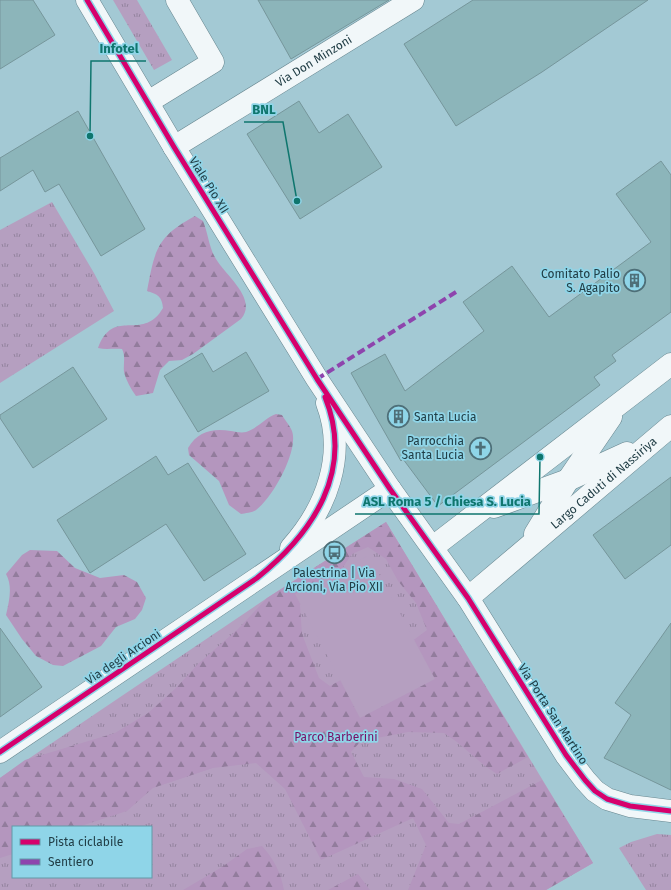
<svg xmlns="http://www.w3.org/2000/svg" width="671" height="890" viewBox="0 0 671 890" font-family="'Fira Sans',sans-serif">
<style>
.grass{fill:url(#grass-tufts);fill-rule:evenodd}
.forest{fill:url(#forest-firs);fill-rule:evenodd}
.pitch{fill:#b59fc0}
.building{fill:#8cb5ba;stroke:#76969b}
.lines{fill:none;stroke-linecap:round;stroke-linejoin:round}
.minor-casing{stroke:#67868f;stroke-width:23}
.minor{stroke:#f1f7f9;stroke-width:22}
.quiet{stroke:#8e44ad;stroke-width:4;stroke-dasharray:8 4;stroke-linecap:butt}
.cycleway-casing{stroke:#8fd5e8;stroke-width:8}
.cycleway{stroke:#d6006c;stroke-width:5}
.labels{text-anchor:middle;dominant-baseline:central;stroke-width:3.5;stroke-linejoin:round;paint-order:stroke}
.street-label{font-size:12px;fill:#213e46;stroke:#8fd5e8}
.poi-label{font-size:12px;fill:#213e46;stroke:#8fd5e8;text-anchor:end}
.park-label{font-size:12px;fill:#780f65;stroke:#8fd5e8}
.leader{fill:none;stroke:#0f766e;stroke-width:1.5}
.callout-dot{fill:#0f766e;stroke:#8fd5e8;stroke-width:1.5}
.callout-label{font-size:13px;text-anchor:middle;font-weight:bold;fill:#0f766e;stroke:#8fd5e8;stroke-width:3.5;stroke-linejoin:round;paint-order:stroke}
</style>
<defs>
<pattern id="grass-tufts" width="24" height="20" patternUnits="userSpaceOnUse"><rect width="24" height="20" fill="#b59fc0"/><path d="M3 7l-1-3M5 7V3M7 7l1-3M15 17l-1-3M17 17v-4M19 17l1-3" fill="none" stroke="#93839e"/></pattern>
<pattern id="forest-firs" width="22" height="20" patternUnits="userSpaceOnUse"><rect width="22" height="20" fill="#b496be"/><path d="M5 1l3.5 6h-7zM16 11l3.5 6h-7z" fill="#927c9c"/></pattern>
</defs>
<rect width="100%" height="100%" fill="#a3c9d4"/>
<!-- grass -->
<path class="grass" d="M 113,0 L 137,0 L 172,60 L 154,70 Z
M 52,202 L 94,273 L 114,311 L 0,383 L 0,230 Z
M 386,522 L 593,863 L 546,890 L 0,890 L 0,778 L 267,598 ZM 13,827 L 151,827 L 151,877 L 13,877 Z
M 657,834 L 671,835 L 671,890 L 646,890 L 619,848 L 631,842 Z"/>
<!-- forest -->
<path class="forest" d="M 195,216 L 203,221 C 208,233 209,248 216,259 C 226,276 258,299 241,319 L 193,354 L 182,360 L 169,361 L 160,370 L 153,393 L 136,396 C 131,389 126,380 124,372 C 123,364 126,357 122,349 C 114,348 106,350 98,348 C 112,311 135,335 155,318 C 158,316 161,311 163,308 C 162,297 158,294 147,291 C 155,250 156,237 195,216 Z
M 276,414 L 282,415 C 285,420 290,426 292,431 C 299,451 272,499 256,510 C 252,513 245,513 241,514 L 229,505 L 219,481 L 189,455 L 188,448 C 198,431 213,428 231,431 C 237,432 241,433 246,432 C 258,428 265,418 276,414 Z
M 386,522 L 528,757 L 497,774 L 485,766 L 457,742 L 444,733 L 408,732 L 361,741 L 351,752 L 364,777 L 394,779 L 422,789 L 449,823 L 459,824 L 542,780 L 593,863 L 546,890 L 408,890 L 426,845 L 413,818 L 321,860 L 285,789 L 256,763 L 213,768 L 153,788 L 127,811 L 78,827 L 13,827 L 13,854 L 0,858 L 0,778 L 25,760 L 115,733 L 148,713 L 176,688 L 198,664 L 238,629 L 267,598 ZM 368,547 L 386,559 L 398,581 L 416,603 L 427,630 L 392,656 L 362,668 L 330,686 L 319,678 L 302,634 L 300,605 L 332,583 L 352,554 Z
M 30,550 L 57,551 L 75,568 L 100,578 L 124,575 L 137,582 L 146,598 L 142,610 L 135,619 L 116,627 L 101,646 L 63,666 L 53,665 L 36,656 L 22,639 L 6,615 C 9,601 13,587 6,574 L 22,555 Z
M 262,846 C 274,859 281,873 284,890 L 183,890 L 222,867 L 247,849 Z
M 358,874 L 370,890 L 328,890 Z"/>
<!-- pitch -->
<path class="pitch" d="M 369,555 L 435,679 L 360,718 L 295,594 Z"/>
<!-- building -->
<path class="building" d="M 0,0 L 33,0 L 55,35 L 0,69 Z
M 258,0 L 389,0 L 291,59 Z
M 473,0 L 648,0 L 542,72 L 456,126 L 404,44 Z
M 299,101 L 319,133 L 348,114 L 382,167 L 300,219 L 247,134 Z
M 78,111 L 145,229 L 101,256 L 59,184 L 45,192 L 33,170 L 0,191 L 0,158 Z
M 661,161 L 671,175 L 671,312 L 612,355 L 616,361 L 594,377 L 600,385 L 438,506 L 403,459 L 401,461 L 351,373 L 385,354 L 405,391 L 484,331 L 463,302 L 512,266 L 549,317 L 651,242 L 616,194 Z
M 246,352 L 269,391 L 198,432 L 164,376 L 202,353 L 213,372 Z
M 73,367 L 107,419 L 33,468 L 0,418 L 0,415 Z
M 156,456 L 168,475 L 188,463 L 246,554 L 204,581 L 166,524 L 90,573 L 57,520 Z
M 671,477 L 671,545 L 625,579 L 593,535 Z
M 671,623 L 671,790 L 604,758 L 631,715 L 615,703 Z
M 0,628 L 42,687 L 0,717 Z"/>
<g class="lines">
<defs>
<g id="minor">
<path d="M 87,0 L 174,147 L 317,379 L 390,489 L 468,598 L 566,755 L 585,780 L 595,791 L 607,799 L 630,806 L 671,811"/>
<path d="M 148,102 L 213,62 L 177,0"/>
<path id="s1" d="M 174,147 L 413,0"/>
<path d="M 494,507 L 568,480 L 627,453"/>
<path d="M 535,534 L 568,480 L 611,417"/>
<path d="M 433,547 L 671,364"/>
<path d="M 291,548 C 326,509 347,455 327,403"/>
<path id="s2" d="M 468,598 L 671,426"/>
<path d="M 0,752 L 390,489"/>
</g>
</defs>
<!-- minor casing -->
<use href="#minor" class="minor-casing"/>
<!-- minor -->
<use href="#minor" class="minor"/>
<!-- quiet -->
<path class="quiet" d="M 317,379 L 456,292"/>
<defs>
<path id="cycleway" d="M 87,0 L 174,147 L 317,379 L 390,489 L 468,598 L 566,755 L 585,780 L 595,791 L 607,799 L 630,806 L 671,811
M 0,752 L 257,578 C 313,533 355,471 325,397"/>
</defs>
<!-- cycleway casing -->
<use href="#cycleway" class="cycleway-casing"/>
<!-- cycleway -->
<use href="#cycleway" class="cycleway"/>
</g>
<!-- icons -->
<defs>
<symbol id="building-ring" viewBox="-11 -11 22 22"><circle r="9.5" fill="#8fd5e8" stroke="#4e6f78" stroke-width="1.5"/><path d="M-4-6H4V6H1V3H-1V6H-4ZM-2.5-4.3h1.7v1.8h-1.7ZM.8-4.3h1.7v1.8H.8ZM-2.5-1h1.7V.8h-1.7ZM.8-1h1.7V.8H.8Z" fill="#4e6f78"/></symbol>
<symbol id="church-ring" viewBox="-11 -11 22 22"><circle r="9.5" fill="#8fd5e8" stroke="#4e6f78" stroke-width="1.5"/><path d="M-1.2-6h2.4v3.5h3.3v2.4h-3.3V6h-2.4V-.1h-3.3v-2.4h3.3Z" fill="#4e6f78"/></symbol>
<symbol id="bus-ring" viewBox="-11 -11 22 22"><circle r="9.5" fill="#8fd5e8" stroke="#4e6f78" stroke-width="1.5"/><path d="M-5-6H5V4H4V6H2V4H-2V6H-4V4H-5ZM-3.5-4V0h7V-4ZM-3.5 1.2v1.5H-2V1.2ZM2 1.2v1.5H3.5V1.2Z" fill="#4e6f78"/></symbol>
</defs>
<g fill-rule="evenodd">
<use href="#building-ring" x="622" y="268" width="25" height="25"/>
<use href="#building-ring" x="386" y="404" width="25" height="25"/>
<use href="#church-ring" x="468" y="436" width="25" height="25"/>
<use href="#bus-ring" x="322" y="540" width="25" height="25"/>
</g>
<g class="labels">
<!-- street labels -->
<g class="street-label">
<text stroke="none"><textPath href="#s1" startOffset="164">Via Don Minzoni</textPath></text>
<text transform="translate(209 185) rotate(58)">Viale Pio XII</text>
<text stroke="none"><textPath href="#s2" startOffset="178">Largo Caduti di Nassiriya</textPath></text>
<text transform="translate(123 657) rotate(-34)">Via degli Arcioni</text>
<text transform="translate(553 714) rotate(57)">Via Porta San Martino</text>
</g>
<!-- poi labels -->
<g class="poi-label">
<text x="620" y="274">Comitato Palio<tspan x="620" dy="14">S. Agapito</tspan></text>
<text x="414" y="417" text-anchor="start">Santa Lucia</text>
<text x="464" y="441">Parrocchia<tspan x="464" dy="14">Santa Lucia</tspan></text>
<text x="334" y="573" text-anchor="middle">Palestrina | Via<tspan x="334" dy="14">Arcioni, Via Pio XII</tspan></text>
</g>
<!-- park labels -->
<g class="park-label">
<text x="336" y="737">Parco Barberini</text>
</g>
</g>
<!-- callouts -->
<path class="leader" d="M90 136L91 61H146M297 201L283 122H244M540 457L539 514H355"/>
<g class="callout-dot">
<circle cx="90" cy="136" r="4"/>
<circle cx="297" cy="201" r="4"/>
<circle cx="540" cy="457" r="4"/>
</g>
<g class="callout-label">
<text x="119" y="53">Infotel</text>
<text x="264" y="114">BNL</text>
<text x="447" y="506">ASL Roma 5 / Chiesa S. Lucia</text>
</g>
<!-- legend -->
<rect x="12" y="826" width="140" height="52" fill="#8fd5e8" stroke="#6399a7"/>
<rect x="20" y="839" width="20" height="6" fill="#d6006c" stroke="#6399a7"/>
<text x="48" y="846" font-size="12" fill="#213e46">Pista ciclabile</text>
<rect x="20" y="859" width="20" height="6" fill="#8e44ad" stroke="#6399a7"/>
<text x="48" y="866" font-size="12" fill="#213e46">Sentiero</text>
</svg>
